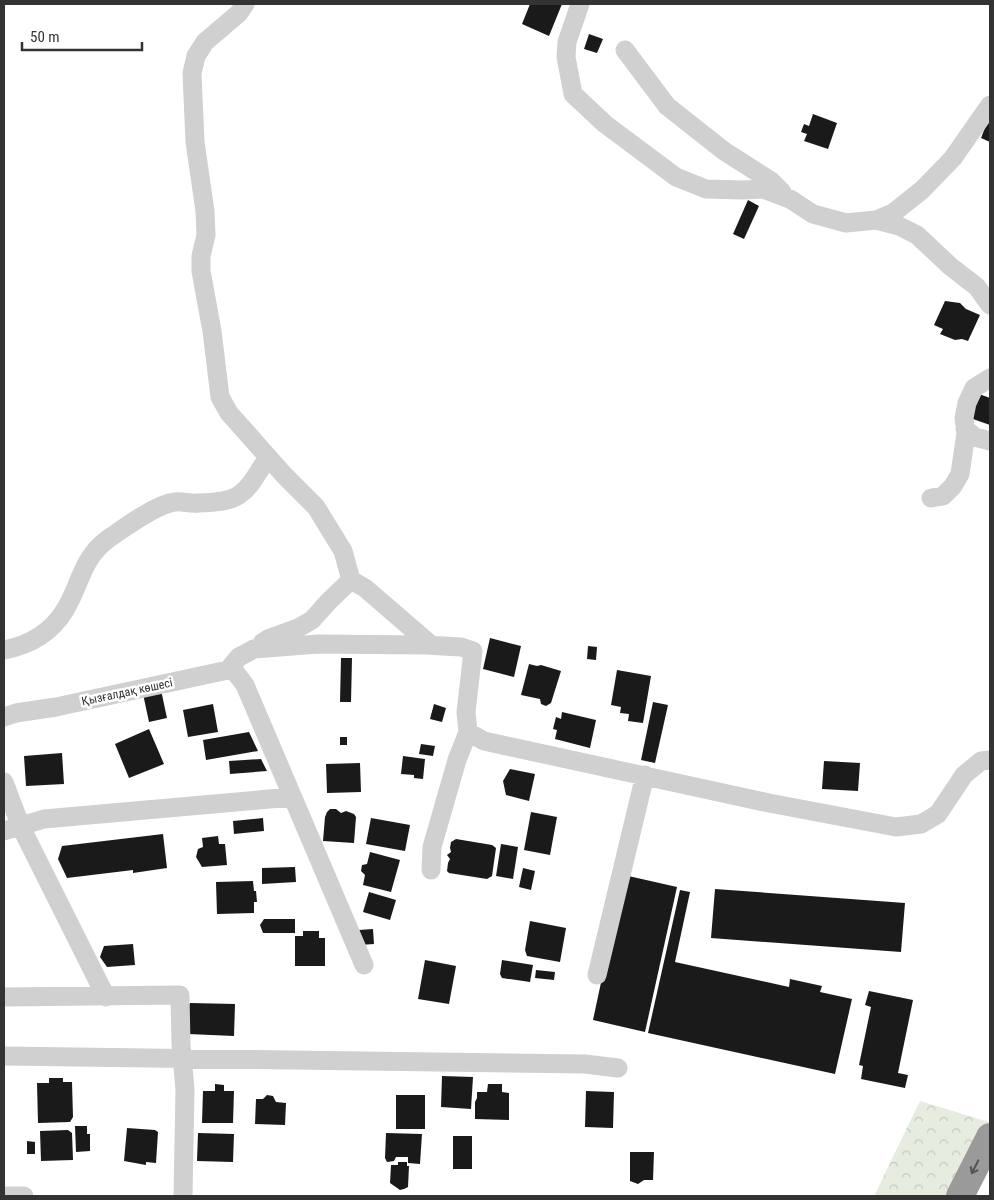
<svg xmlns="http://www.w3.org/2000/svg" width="994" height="1200" viewBox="0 0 994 1200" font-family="'Roboto Condensed',sans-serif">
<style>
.forest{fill:url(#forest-crowns)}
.building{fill:#1a1a1a}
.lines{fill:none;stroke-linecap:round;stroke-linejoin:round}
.street{stroke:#d0d0d0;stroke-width:19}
.highway{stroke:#9a9a9a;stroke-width:28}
.oneway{stroke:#525252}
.labels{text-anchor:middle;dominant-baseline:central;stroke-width:5;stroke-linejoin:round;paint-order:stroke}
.street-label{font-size:12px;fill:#333;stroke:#fff}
</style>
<defs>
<pattern id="forest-crowns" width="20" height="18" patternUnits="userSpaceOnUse" patternTransform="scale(1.25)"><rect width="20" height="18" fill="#e6ecdf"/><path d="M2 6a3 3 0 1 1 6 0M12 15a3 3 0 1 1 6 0" fill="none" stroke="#c6cbc0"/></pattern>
</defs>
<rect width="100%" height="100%" fill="#fff"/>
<!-- forest -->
<path class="forest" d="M 920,1101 L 989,1122 L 951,1196 L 874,1196 Z"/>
<!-- building -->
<path class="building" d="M 530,4 L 562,4 L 549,36 L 522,24 Z
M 589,34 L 603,39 L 597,53 L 584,49 Z
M 813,114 L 837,123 L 828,149 L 804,141 L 807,134 L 801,132 L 804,124 L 809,126 Z
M 990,115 L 990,142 L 981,138 Z
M 748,200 L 759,206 L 744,239 L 733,234 Z
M 945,301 L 960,303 L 966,309 L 980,315 L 968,341 L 962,339 L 955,340 L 940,334 L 943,329 L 934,325 Z
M 979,394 L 990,398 L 990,425 L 970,418 Z
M 490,638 L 521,646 L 514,677 L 483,669 Z
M 588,646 L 597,647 L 596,660 L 587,659 Z
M 341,658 L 352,658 L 351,702 L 340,702 Z
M 529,664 L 537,666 L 541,665 L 561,671 L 551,703 L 546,706 L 541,704 L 540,699 L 521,695 Z
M 617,670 L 651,676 L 643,723 L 628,721 L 629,714 L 620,713 L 621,707 L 611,705 Z
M 161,690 L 167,718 L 149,722 L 143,694 Z
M 653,702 L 668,705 L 655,763 L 641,760 Z
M 213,704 L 218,732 L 188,737 L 183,710 Z
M 434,704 L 446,708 L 442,722 L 430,719 Z
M 562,712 L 596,720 L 590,748 L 555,739 L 557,730 L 553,729 L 556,717 L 561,719 Z
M 149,729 L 164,764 L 129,778 L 115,744 Z
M 249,732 L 258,751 L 206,760 L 203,740 Z
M 340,737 L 347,737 L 347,745 L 340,745 Z
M 421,744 L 435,746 L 433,756 L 419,754 Z
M 62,753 L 64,784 L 26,786 L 24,756 Z
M 403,756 L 425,759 L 423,779 L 414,778 L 414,775 L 401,774 Z
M 261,759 L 267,771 L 230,774 L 229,761 Z
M 824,761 L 860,763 L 858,791 L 822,789 Z
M 360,763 L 361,792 L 327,793 L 326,764 Z
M 510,769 L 535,774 L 529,801 L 506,795 L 503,781 Z
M 330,809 L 336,809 L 341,813 L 346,811 L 354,814 L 356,817 L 354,843 L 323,841 L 325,817 L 327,812 Z
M 531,812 L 557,817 L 550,855 L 524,850 Z
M 263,818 L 264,831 L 234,834 L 233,821 Z
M 371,818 L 410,825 L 405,851 L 366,844 Z
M 163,834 L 167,868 L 133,873 L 133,870 L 67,878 L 58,859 L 62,846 Z
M 218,836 L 219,844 L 225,844 L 227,865 L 202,867 L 196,857 L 198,849 L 203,847 L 202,838 Z
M 456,839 L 492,845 L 496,848 L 492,876 L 487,879 L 449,873 L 447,871 L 448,863 L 450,859 L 447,855 L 451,852 L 450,848 L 451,842 Z
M 501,844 L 518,847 L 513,879 L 496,876 Z
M 370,852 L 400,860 L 391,892 L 363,885 L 365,875 L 361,871 L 362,865 L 367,864 Z
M 295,867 L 296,882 L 262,884 L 262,868 Z
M 523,868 L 535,871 L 531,890 L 519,887 Z
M 624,875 L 677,887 L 645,1032 L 593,1020 Z
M 253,881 L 254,891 L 256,891 L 257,902 L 254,902 L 254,913 L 217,914 L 216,882 Z
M 715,889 L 905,903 L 901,952 L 711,938 Z
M 680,890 L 690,892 L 675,962 L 789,987 L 790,979 L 822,986 L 820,992 L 852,999 L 835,1074 L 648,1033 Z
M 369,892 L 396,900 L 390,920 L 363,912 Z
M 264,919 L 295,919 L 295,933 L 263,933 L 260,925 Z
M 530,921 L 566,928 L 560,962 L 527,956 L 525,950 Z
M 373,929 L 374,944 L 360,945 L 359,930 Z
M 303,931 L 319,931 L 319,938 L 325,938 L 325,966 L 295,966 L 295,936 L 303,936 Z
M 133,944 L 135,965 L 107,967 L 100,957 L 104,946 Z
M 425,960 L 456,966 L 449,1004 L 418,999 Z
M 502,960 L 533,965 L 530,982 L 502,978 L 500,974 Z
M 536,970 L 555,972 L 554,980 L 535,978 Z
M 869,991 L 913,1000 L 898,1073 L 908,1075 L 905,1088 L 861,1079 L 863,1066 L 859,1065 L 871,1007 L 865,1005 Z
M 190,1003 L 235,1004 L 234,1036 L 188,1034 L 183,1019 Z
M 442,1076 L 473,1077 L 471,1109 L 441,1107 Z
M 49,1078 L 63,1078 L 63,1082 L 72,1082 L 73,1117 L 70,1122 L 38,1123 L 37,1083 L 49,1083 Z
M 215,1084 L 224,1085 L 224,1091 L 234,1091 L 233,1123 L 202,1123 L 203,1091 L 215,1091 Z
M 488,1084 L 502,1084 L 502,1092 L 509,1093 L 509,1120 L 475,1119 L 475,1102 L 477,1098 L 477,1092 L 487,1092 Z
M 586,1091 L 614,1092 L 613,1128 L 585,1127 Z
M 267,1095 L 273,1096 L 276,1102 L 286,1103 L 285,1125 L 255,1124 L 256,1099 L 263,1099 Z
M 396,1095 L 425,1095 L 425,1129 L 396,1129 Z
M 75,1126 L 87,1126 L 87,1134 L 90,1134 L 90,1151 L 76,1152 Z
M 127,1128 L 155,1130 L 158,1132 L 156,1163 L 146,1162 L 146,1165 L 124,1161 Z
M 68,1130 L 72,1133 L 73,1160 L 41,1161 L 40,1131 Z
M 198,1133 L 234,1134 L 233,1162 L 197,1161 Z
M 386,1133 L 422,1134 L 420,1164 L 408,1163 L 408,1157 L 396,1157 L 394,1161 L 387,1162 L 385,1158 Z
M 453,1136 L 472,1136 L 472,1169 L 453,1169 Z
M 27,1141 L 35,1142 L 35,1154 L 27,1154 Z
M 630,1152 L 654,1152 L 653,1180 L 644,1180 L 638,1184 L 630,1181 Z
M 398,1162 L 407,1162 L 407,1166 L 409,1166 L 408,1187 L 404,1189 L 400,1190 L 390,1183 L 391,1165 L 398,1165 Z"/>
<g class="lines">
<!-- street -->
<path class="street" d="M 245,4 L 239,13 L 205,42 L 196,56 L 192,73 L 195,142 L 205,211 L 206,235 L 201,256 L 201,271 L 212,331 L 220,397 L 229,413 L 284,475 L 316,507 L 343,551 L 351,580 L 329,601 L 312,620 L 298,628 L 268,639 L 262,643
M 580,4 L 567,42 L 566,57 L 573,94 L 605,124 L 676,177 L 706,189 L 743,190 L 763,189 L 790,199 L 813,214 L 846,223 L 876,220 L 899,226 L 917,235 L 950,266 L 977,287 L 990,305
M 625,50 L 667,106 L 724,151 L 771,181 L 782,192
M 876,220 L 893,213 L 922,190 L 953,158 L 990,105
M 965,429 L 975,437 L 990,441
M 931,498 L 943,496 L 953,486 L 960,474 L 966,433 L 964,418 L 967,403 L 974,388 L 990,378
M 351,580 L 365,588 L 431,645
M 4,650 C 30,645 51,633 65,610 C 81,584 81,559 108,539 C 124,528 156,504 175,502 C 182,501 190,504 198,503 C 244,502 245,493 268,457
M 228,670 L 239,657 L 254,649 L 318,644 L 425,645 L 461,647 L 473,651 L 466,712 L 468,732 L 484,741 L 769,803 L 896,827 L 921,824 L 938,814 L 964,775 L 981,761 L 990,760
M 4,717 L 16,713 L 56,707 L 228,670 L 235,672 L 245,685 L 364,965
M 4,782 L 21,827 L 106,997
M 4,831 L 44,819 L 292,797
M 431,870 L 432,847 L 457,760 L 468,732
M 597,975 L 645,775
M 4,997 L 180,995 L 181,1044 L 185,1090 L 183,1196
M 4,1056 L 585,1064 L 618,1068
M 4,1196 L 24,1196"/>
<!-- highway -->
<path class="highway" d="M 960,1196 L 990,1137"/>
</g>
<!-- one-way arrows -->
<defs><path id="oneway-shaft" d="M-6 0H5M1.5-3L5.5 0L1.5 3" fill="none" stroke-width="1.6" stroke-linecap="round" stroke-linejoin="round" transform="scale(1.25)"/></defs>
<use class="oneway" href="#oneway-shaft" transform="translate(975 1167) rotate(117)"/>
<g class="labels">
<!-- street labels -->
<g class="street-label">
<text transform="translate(127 692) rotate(-12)">Қызғалдақ көшесі</text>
</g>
</g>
<!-- border -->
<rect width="994" height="1200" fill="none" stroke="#333333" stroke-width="10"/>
<!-- scale -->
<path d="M22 42v8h120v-8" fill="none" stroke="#333333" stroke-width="2.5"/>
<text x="30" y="42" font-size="15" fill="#333333" stroke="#ffffff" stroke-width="4" paint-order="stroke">50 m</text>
</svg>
